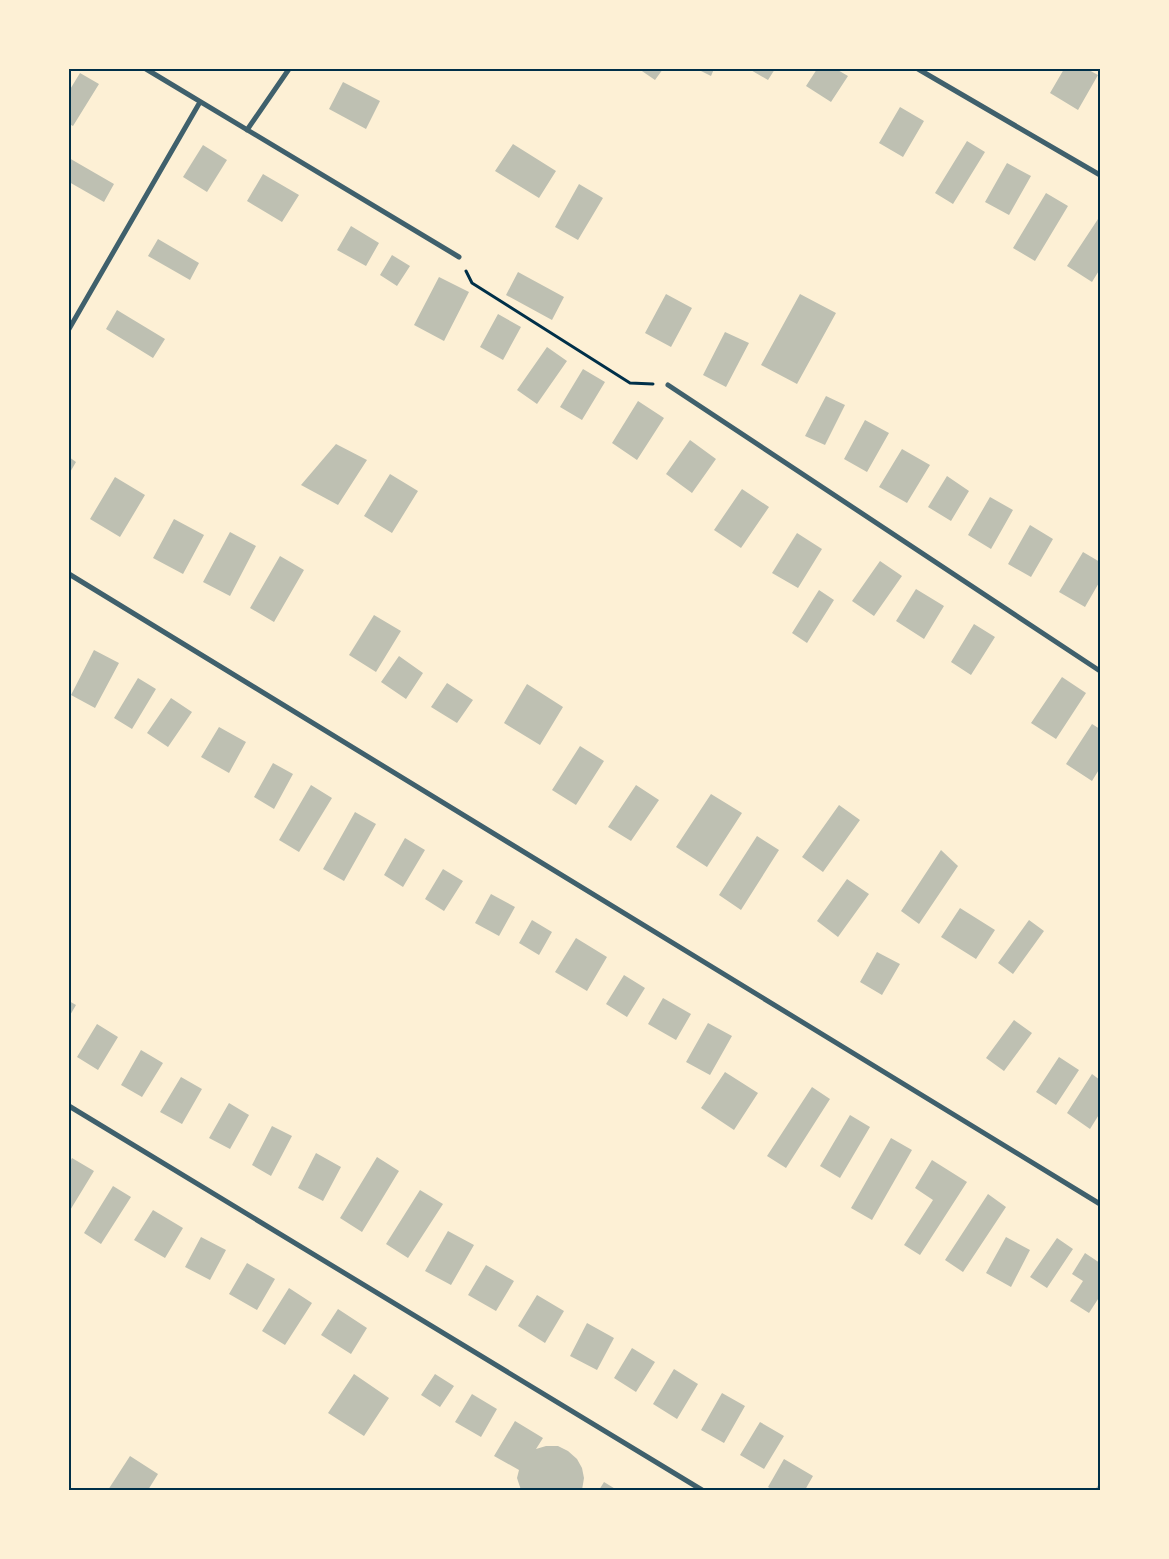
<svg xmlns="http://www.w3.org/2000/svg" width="1169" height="1559" viewBox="0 0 1169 1559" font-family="'Roboto Condensed',sans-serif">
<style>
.building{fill:#bec0b2}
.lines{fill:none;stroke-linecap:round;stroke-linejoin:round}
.path{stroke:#003049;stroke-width:3}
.minor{stroke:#3f606c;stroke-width:5}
.neatline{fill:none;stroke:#003049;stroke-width:2}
</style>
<rect width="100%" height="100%" fill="#fdf0d5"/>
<!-- building -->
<path class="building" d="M 639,69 L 663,69 L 655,80 Z
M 697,69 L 714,69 L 711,76 Z
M 749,69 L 775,69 L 768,80 Z
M 817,69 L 836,69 L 848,76 L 831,102 L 806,86 Z
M 1064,69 L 1087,69 L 1098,75 L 1078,110 L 1050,93 Z
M 80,73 L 99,84 L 73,126 L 69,124 L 69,91 Z
M 343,82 L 380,101 L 366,129 L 329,109 Z
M 900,107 L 924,121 L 903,157 L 879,143 Z
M 967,141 L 985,152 L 953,204 L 935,193 Z
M 513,144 L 556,171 L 539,198 L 495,171 Z
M 203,145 L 227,160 L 207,192 L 183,177 Z
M 69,158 L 114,184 L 104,202 L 69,182 Z
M 1007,163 L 1031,176 L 1009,215 L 985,202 Z
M 263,174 L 299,195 L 282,222 L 247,201 Z
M 579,184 L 603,198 L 578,240 L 555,227 Z
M 1046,193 L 1068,206 L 1035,261 L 1013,248 Z
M 1098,219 L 1100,220 L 1100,269 L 1092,282 L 1067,266 Z
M 351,226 L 379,243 L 366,266 L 337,250 Z
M 158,239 L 199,263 L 190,280 L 148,256 Z
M 392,255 L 410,266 L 397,286 L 380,275 Z
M 518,272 L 564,297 L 552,320 L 506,295 Z
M 439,277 L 469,292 L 444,341 L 414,325 Z
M 666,294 L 692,308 L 671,347 L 645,333 Z
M 800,294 L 836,313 L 797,384 L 761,365 Z
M 117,310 L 165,339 L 153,358 L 106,329 Z
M 498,314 L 521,327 L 503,360 L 480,347 Z
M 725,332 L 749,343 L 726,387 L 703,375 Z
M 547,347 L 567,361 L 537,404 L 517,390 Z
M 583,369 L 605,382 L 582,420 L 560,407 Z
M 826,396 L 845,405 L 825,445 L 805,436 Z
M 638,401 L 664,418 L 637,460 L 612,443 Z
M 865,420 L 889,433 L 867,472 L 844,459 Z
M 690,440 L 716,459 L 692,493 L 666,474 Z
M 336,444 L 367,460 L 338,505 L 301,485 Z
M 902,449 L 930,465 L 907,503 L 879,487 Z
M 69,457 L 76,462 L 69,474 Z
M 390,474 L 418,491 L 392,533 L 364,516 Z
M 947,476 L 969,491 L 951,521 L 928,507 Z
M 115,477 L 145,495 L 120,537 L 90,519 Z
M 742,489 L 769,507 L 741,548 L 714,530 Z
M 990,497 L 1013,510 L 991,549 L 968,535 Z
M 174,519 L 204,535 L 183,574 L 153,558 Z
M 1030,525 L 1053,539 L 1031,577 L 1008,564 Z
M 230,532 L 256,546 L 230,596 L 203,582 Z
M 797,533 L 822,549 L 798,588 L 772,573 Z
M 1083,552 L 1100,562 L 1100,581 L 1085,607 L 1059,592 Z
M 280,556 L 304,570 L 274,622 L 250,608 Z
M 880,561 L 902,576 L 874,616 L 852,601 Z
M 916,589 L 944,606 L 924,639 L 896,621 Z
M 819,590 L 834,600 L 807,643 L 792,633 Z
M 374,615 L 401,631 L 376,672 L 349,655 Z
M 974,624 L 995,637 L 971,675 L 951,662 Z
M 94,650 L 119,663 L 95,708 L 71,695 Z
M 399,656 L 423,673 L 406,699 L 381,682 Z
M 1062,677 L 1086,693 L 1056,739 L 1031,723 Z
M 138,678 L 156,689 L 132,729 L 114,718 Z
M 447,683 L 473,700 L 457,723 L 431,707 Z
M 527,684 L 563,707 L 540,745 L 504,723 Z
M 171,698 L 192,712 L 168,747 L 147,733 Z
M 1092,724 L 1100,729 L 1100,768 L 1092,781 L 1066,764 Z
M 219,727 L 246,742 L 229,773 L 201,757 Z
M 580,746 L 604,761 L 576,805 L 552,790 Z
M 273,763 L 293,774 L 274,809 L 254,797 Z
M 311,785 L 332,798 L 299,852 L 279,840 Z
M 636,785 L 659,800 L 631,841 L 608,827 Z
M 711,794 L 742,813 L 707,867 L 676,847 Z
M 839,805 L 860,820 L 823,872 L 802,857 Z
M 355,812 L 376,824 L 344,881 L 323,869 Z
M 757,836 L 779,850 L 741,910 L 719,895 Z
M 405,838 L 425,850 L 403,887 L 384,875 Z
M 941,850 L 958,866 L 919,924 L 901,911 Z
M 443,869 L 463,881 L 444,911 L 425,899 Z
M 847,879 L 869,894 L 838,937 L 817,921 Z
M 491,894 L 515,907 L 499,936 L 475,923 Z
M 960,908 L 995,930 L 976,959 L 941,937 Z
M 532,920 L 552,932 L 539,955 L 519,943 Z
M 1029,920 L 1044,931 L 1013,974 L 998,963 Z
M 576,938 L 607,957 L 587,991 L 555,972 Z
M 877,952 L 900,964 L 882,995 L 860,982 Z
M 624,975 L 645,988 L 627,1017 L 606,1004 Z
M 663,998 L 691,1014 L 676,1040 L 648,1024 Z
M 69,1001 L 76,1005 L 69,1017 Z
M 1014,1020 L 1032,1033 L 1004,1071 L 986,1058 Z
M 708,1023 L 732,1036 L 710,1075 L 686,1062 Z
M 97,1024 L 118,1037 L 98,1070 L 77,1057 Z
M 141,1050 L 163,1063 L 142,1097 L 121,1085 Z
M 1059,1057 L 1079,1070 L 1056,1105 L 1036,1092 Z
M 725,1072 L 758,1093 L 734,1130 L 701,1108 Z
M 1092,1074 L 1100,1080 L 1100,1113 L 1090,1129 L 1067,1113 Z
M 181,1077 L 202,1089 L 182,1124 L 160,1112 Z
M 812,1087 L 830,1099 L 786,1168 L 767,1156 Z
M 229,1103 L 249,1115 L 230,1149 L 209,1138 Z
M 850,1115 L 870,1127 L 840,1178 L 820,1166 Z
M 272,1126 L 292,1136 L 271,1176 L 252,1165 Z
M 891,1138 L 912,1150 L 872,1220 L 851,1208 Z
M 316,1153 L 341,1167 L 323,1201 L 298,1188 Z
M 377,1157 L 399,1171 L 362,1232 L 340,1218 Z
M 72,1158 L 94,1171 L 69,1212 L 69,1164 Z
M 932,1160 L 967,1182 L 920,1255 L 904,1245 L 933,1200 L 915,1188 Z
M 113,1186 L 131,1197 L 101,1244 L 84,1233 Z
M 420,1190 L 443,1204 L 408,1258 L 386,1244 Z
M 988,1194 L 1006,1207 L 963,1272 L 945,1260 Z
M 153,1210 L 183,1228 L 165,1258 L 134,1240 Z
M 448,1231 L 474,1245 L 451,1285 L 425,1271 Z
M 201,1237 L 226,1250 L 210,1280 L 185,1267 Z
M 1006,1237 L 1030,1250 L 1011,1287 L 986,1273 Z
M 1057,1238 L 1073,1249 L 1047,1288 L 1030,1277 Z
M 1085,1253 L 1100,1263 L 1100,1296 L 1089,1313 L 1070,1301 L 1083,1281 L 1072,1274 Z
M 247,1263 L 275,1279 L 257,1310 L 229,1294 Z
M 486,1265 L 514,1281 L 496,1311 L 468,1295 Z
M 289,1288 L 312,1303 L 285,1345 L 262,1331 Z
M 537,1295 L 564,1311 L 545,1343 L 518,1326 Z
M 338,1309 L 367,1328 L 351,1354 L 321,1335 Z
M 587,1323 L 614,1338 L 597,1370 L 570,1356 Z
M 632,1348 L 655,1362 L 636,1392 L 614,1378 Z
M 674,1369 L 698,1384 L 677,1419 L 653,1404 Z
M 354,1374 L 389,1398 L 364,1436 L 328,1413 Z
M 435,1374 L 454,1386 L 440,1407 L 421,1395 Z
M 722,1393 L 745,1406 L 724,1443 L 701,1430 Z
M 472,1394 L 497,1409 L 481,1437 L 455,1422 Z
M 515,1421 L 543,1438 L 536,1449 L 546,1446 L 558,1446 L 568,1451 L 577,1459 L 582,1468 L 584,1478 L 582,1490 L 521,1490 L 517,1478 L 519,1470 L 494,1456 Z
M 760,1422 L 784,1436 L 764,1469 L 740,1455 Z
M 130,1456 L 158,1474 L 148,1490 L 108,1490 Z
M 784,1459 L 813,1476 L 805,1490 L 773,1490 L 768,1487 Z
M 604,1482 L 617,1490 L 599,1490 Z
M 1100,1482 L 1100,1490 L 1094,1490 L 1097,1487 Z"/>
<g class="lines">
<!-- path -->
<path class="path" d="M 466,271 L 472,283 L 630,383 L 653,384"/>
<!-- minor -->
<path class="minor" d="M 146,69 L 459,257
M 918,69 L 1100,175
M 247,130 L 289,69
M 69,329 L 200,102
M 668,385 L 1100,671
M 69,574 L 1100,1204
M 69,1106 L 702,1490"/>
</g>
<!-- border -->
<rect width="1169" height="1559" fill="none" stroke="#fdf0d5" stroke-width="140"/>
<rect x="70" y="70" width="1029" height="1419" class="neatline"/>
</svg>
